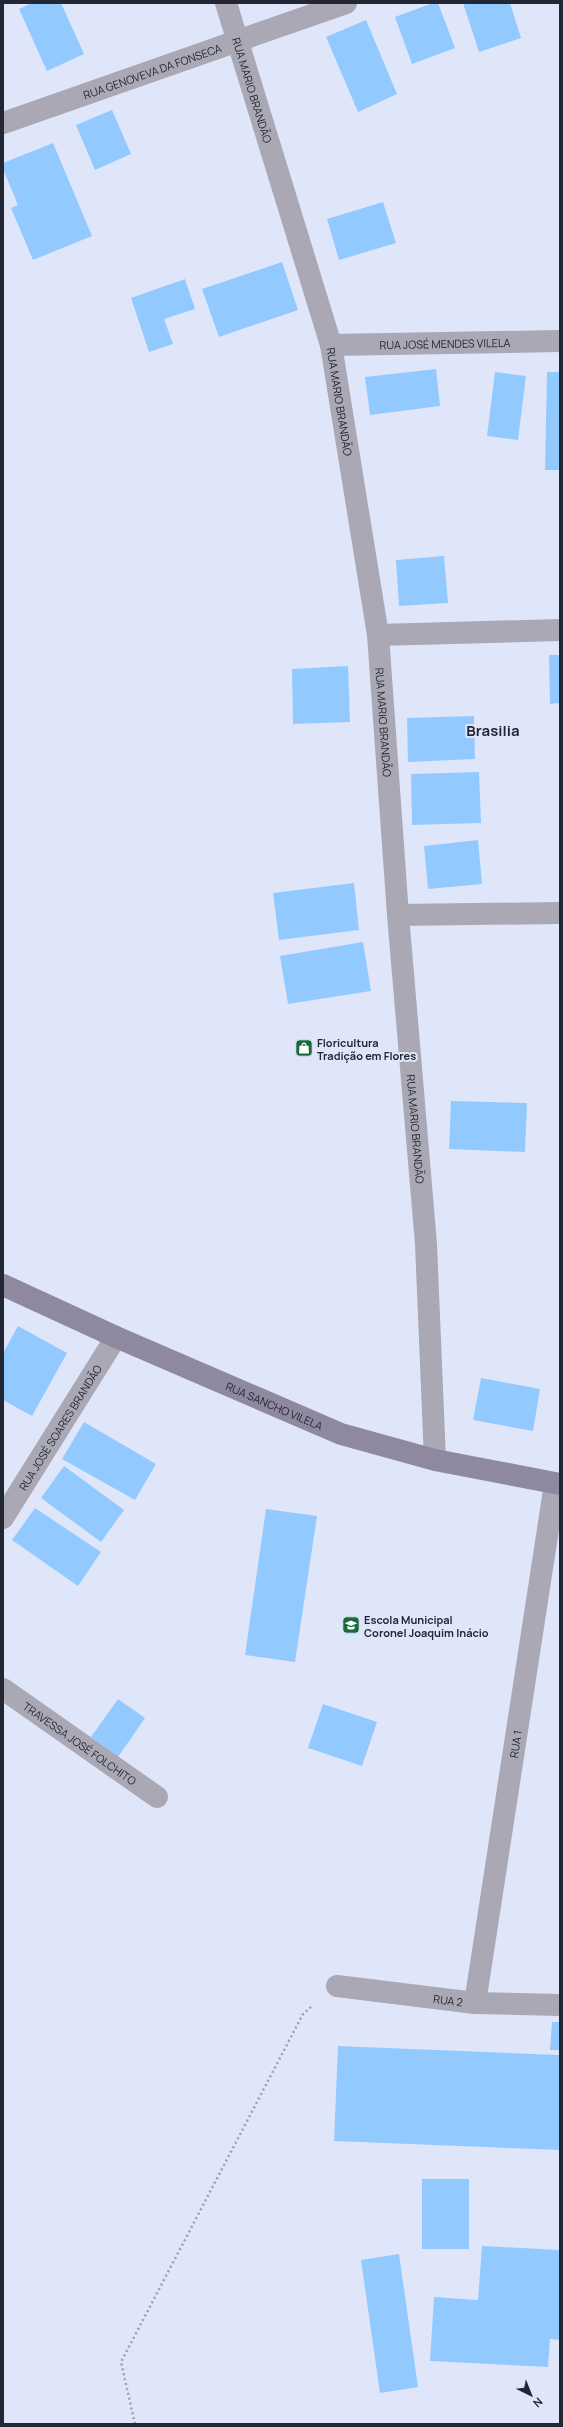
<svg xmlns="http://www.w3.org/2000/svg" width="563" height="2427" viewBox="0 0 563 2427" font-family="Manrope,sans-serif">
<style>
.building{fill:#92caff}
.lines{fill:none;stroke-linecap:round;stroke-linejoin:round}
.path{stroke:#9ba0b1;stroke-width:2.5;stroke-dasharray:2 3;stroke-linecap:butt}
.street{stroke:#aba8b6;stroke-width:22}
.secondary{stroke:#8e899f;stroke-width:22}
.labels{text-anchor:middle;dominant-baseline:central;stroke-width:4;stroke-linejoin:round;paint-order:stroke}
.street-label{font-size:11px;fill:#232733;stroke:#e0e6fa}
.poi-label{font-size:11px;font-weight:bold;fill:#232733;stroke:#e0e6fa;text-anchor:start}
.district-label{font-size:15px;font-weight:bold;fill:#232733;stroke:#e0e6fa}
</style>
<rect width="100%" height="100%" fill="#e0e6fa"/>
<!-- building -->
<path class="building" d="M 32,3 L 61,3 L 84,54 L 47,71 L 19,9 Z
M 433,3 L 438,3 L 455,48 L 412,64 L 395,17 Z
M 463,3 L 510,3 L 521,38 L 479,52 Z
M 366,20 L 397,94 L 358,112 L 326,37 Z
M 112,110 L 131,154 L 95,170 L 76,125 Z
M 53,143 L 92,236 L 33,260 L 11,208 L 18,205 L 3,169 L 3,163 Z
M 383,202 L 396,243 L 339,260 L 327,219 Z
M 282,262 L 298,310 L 219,337 L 202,289 Z
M 185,279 L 195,309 L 164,319 L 173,344 L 149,352 L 131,298 Z
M 436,369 L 440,406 L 370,415 L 365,377 Z
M 495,372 L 526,376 L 518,440 L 487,436 Z
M 547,372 L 560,372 L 560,470 L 545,470 Z
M 444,556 L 448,603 L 399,606 L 396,560 Z
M 549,655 L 560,655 L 560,703 L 550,704 Z
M 348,666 L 350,722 L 293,724 L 292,669 Z
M 474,716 L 475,759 L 408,762 L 407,718 Z
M 479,772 L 481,823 L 412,825 L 411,774 Z
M 478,840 L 482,884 L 428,889 L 424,846 Z
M 354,883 L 359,930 L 279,940 L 273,893 Z
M 363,942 L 371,991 L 288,1004 L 280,956 Z
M 451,1101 L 527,1103 L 525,1152 L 449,1149 Z
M 18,1326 L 67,1353 L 32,1416 L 3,1400 L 3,1353 Z
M 481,1378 L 540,1389 L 533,1431 L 473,1420 Z
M 84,1422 L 156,1464 L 135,1500 L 62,1459 Z
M 64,1466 L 124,1510 L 101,1542 L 41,1498 Z
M 35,1508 L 101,1552 L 78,1586 L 12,1540 Z
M 266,1509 L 317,1516 L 295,1662 L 245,1655 Z
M 118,1699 L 145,1718 L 118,1757 L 91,1737 Z
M 323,1704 L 377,1722 L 362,1766 L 308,1748 Z
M 552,2022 L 560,2022 L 560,2050 L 550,2050 Z
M 338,2046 L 560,2055 L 560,2150 L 334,2141 Z
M 422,2179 L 469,2179 L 469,2249 L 422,2249 Z
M 482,2246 L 560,2250 L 560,2340 L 550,2339 L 548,2367 L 430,2361 L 434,2297 L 478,2300 Z
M 399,2254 L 418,2387 L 380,2393 L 361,2260 Z"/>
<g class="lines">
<!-- path -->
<path class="path" d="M 135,2424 L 121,2362 L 303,2014 L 313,2005"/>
<!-- street -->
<g class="street">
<path id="s1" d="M 226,3 L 331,345 L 378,635 L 398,915 L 426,1244 L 435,1460"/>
<path id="s2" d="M 3,123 L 346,3"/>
<path id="s3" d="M 331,345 L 560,341"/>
<path d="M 378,635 L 560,630"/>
<path d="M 398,915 L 560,913"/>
<path id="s4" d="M 3,1518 L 116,1337"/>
<path id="s5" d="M 3,1689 L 157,1797"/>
<path id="s6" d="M 337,1986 L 475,2003 L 560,2005"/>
<path id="s7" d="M 475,2003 L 555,1484"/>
</g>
<!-- secondary -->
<path class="secondary" id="s8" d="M 3,1285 L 116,1337 L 341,1434 L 435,1460 L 560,1484"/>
</g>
<!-- icons -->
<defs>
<symbol id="shop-square" viewBox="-11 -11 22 22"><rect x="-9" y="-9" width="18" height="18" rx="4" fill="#176a3b" stroke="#e0e6fa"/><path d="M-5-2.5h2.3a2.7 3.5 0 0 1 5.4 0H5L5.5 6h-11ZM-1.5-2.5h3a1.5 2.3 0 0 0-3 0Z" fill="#fff"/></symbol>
<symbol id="school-square" viewBox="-11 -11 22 22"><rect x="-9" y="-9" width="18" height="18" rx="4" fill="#176a3b" stroke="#e0e6fa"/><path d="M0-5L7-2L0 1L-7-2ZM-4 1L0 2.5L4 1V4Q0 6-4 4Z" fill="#fff"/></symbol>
</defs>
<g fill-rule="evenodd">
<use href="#shop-square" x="294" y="1038" width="20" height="20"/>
<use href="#school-square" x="341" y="1615" width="20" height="20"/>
</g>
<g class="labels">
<!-- street labels -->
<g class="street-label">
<text stroke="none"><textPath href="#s2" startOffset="158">RUA GENOVEVA DA FONSECA</textPath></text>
<text stroke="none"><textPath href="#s1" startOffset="91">RUA MARIO BRANDÃO</textPath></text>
<text stroke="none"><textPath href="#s3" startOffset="114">RUA JOSÉ MENDES VILELA</textPath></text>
<text stroke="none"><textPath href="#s1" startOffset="415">RUA MARIO BRANDÃO</textPath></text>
<text stroke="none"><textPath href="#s1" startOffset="739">RUA MARIO BRANDÃO</textPath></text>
<text stroke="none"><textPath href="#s1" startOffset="1147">RUA MARIO BRANDÃO</textPath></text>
<text stroke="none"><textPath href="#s8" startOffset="297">RUA SANCHO VILELA</textPath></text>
<text stroke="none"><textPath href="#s4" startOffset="107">RUA JOSÉ SOARES BRANDÃO</textPath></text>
<text stroke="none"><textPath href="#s5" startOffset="94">TRAVESSA JOSÉ FOLCHITO</textPath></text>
<text stroke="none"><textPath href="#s7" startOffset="262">RUA 1</textPath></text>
<text stroke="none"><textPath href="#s6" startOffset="112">RUA 2</textPath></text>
</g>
<!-- poi labels -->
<g class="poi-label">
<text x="317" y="1042">Floricultura<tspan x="317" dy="13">Tradição em Flores</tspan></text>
<text x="364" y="1619">Escola Municipal<tspan x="364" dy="13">Coronel Joaquim Inácio</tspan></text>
</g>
<!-- district labels -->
<g class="district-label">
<text x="493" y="730">Brasilia</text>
</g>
</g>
<!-- border -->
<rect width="563" height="2427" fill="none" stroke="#232733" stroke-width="8"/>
<!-- north arrow -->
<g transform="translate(531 2395) rotate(137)" stroke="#e0e6fa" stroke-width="3" paint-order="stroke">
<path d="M0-3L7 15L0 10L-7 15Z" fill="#232733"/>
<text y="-6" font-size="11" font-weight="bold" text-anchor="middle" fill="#232733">N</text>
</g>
</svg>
